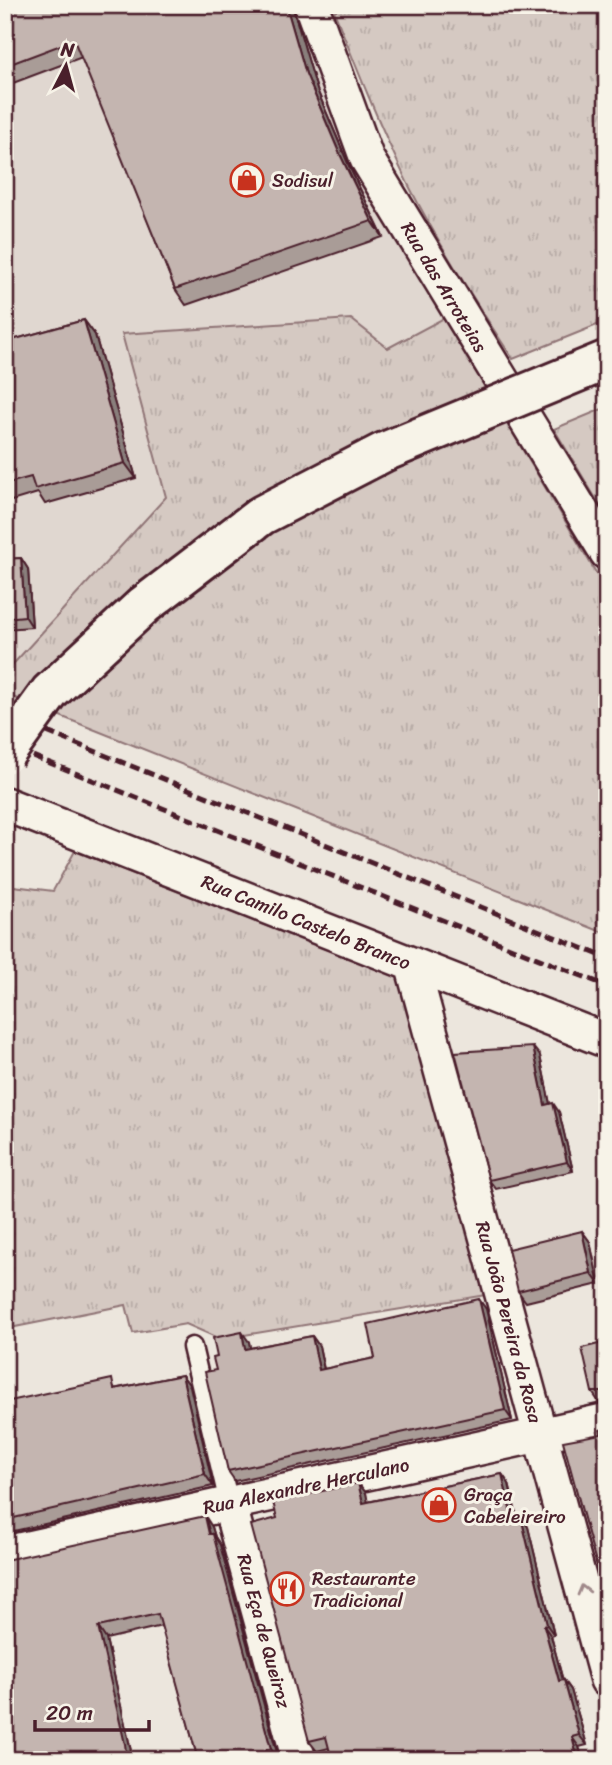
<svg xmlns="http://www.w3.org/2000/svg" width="612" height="1765" viewBox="0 0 612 1765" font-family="Sriracha,sans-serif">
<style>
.built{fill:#e0d7d0}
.grass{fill:url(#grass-tufts);stroke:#907476;stroke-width:2}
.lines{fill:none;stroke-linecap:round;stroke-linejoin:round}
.lane-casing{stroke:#4a1f2b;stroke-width:23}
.street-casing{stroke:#4a1f2b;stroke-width:38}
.lane{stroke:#f7f3e8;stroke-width:18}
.street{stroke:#f7f3e8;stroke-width:33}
.rail{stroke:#4a1f2b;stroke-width:5;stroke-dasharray:10 5;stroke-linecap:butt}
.secondary-bridge-casing{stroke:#4a1f2b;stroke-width:44;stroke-linecap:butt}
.secondary-bridge{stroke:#f7f3e8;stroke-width:38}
.wall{fill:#a99c97;stroke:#4a1f2b;stroke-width:2}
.shaded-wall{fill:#897f7b;stroke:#4a1f2b;stroke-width:2}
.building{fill:#c4b5b0;stroke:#4a1f2b;stroke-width:2}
.oneway{stroke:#a0898a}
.labels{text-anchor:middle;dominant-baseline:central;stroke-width:6;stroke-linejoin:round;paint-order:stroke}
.poi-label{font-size:19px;fill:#4a1f2b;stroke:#f7f3e8;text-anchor:start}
.street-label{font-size:19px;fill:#4a1f2b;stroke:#f7f3e8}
</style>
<defs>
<pattern id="grass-tufts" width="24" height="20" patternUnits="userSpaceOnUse" patternTransform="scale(1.75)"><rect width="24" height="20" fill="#d5c9c2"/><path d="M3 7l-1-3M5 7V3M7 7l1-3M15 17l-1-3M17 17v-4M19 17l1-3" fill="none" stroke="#b8aca7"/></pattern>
</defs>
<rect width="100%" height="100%" fill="#ece6dd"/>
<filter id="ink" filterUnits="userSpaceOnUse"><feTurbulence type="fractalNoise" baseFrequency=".0143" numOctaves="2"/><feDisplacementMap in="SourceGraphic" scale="14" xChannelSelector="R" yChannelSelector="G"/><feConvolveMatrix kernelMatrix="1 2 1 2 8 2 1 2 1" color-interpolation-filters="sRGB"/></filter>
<g filter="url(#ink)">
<!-- built -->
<path class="built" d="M 5,5 L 348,5 L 315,18 L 460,310 L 388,348 L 122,334 L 166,497 L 6,673 Z"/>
<!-- grass -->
<path class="grass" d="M 348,5 L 607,5 L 607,321 L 513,359 C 475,302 439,245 408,184 C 380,127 357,69 334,11 Z
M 444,318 L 607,591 L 607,934 L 5,694 L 5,673 L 166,497 L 122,334 L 351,319 L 388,348 Z
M 607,407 L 607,517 L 554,429 Z
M 75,851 L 405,980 L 486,1295 L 220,1339 L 186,1324 L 133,1333 L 126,1305 L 5,1329 L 5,885 L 53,891 Z"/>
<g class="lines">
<defs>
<path id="lane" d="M 192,1347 L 229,1503"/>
<path id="street" d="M 311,5 L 367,159 L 607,553
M 5,804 L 607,1041
M 412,964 L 607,1680
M 229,1503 L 299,1760
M 5,1553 L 607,1420"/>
</defs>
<!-- lane casing -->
<use href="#lane" class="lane-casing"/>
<!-- street casing -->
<use href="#street" class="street-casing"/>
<!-- lane -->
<use href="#lane" class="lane"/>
<!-- street -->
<use href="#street" class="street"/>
<!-- rail -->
<path class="rail" d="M 5,715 L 607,958
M 5,745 L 607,986"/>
<defs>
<path id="secondary-bridge" d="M 5,754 L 50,692 L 144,605 L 262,515 L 384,452 L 607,360"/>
</defs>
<!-- secondary-bridge casing -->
<use href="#secondary-bridge" class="secondary-bridge-casing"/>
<!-- secondary-bridge -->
<use href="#secondary-bridge" class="secondary-bridge"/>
</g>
<!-- wall -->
<path class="wall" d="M 5,5 L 292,5 L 317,90 L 349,166 L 383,237 L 186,305 L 175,289 L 82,57 L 5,86 Z
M 84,320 L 95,335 L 136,478 L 45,504 L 38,493 L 5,503 L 5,342 Z
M 21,558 L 28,569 L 32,627 L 5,629 L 5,559 Z
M 540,1056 L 550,1104 L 559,1112 L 573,1171 L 496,1189 L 489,1180 Z
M 582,1231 L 590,1242 L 599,1284 L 526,1302 L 518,1291 Z
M 486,1309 L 512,1420 L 235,1481 L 228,1471 L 216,1370 L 217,1357 L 249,1342 L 250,1348 L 312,1336 L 319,1346 L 324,1369 L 375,1358 Z
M 607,1342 L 607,1402 L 599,1402 L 592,1392 Z
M 182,1375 L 190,1386 L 213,1486 L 5,1533 L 5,1402 L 118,1388 Z
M 502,1474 L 509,1484 L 517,1517 L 521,1517 L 528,1527 L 554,1635 L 551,1636 L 563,1681 L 564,1680 L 571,1690 L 587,1745 L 579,1747 L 583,1760 L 332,1760 L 329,1748 L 317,1751 L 309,1741 L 277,1518 L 358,1483 L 366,1493 L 367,1502 Z
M 212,1527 L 215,1537 L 220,1545 L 279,1760 L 198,1760 L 162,1626 L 106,1639 L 133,1760 L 5,1760 L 5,1560 Z"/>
<!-- shaded-wall -->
<path class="shaded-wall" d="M 286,5 L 292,5 L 317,90 L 349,166 L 383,237 L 372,221 L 338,150 L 306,74 Z
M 84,320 L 95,335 L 136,478 L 125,463 Z
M 21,558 L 28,569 L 32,627 L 25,616 Z
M 533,1047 L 540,1056 L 552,1114 L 545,1105 Z
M 553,1103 L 559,1112 L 573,1171 L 567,1162 Z
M 582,1231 L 590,1242 L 599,1284 L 591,1273 Z
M 479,1299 L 486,1309 L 512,1420 L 505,1410 Z
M 242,1332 L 249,1342 L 252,1359 L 245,1349 Z
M 312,1336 L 319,1346 L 326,1380 L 319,1370 Z
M 182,1375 L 190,1386 L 213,1486 L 205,1474 Z
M 502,1474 L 509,1484 L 519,1528 L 512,1518 Z
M 358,1483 L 366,1493 L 370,1513 L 363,1503 Z
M 205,1516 L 212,1527 L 215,1537 L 220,1545 L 279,1760 L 271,1749 Z
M 521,1517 L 528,1527 L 554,1635 L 547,1625 Z
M 544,1626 L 551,1636 L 566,1692 L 559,1681 Z
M 98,1627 L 106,1639 L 133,1760 L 127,1760 Z
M 564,1680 L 571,1690 L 587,1745 L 579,1735 Z
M 572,1737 L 579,1747 L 583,1760 L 578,1760 Z"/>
<!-- building -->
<path class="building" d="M 5,5 L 286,5 L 306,74 L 338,150 L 372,221 L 175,289 L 74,40 L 5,66 Z
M 84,320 L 125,463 L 35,489 L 31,477 L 5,484 L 5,342 Z
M 21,558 L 25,616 L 5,618 L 5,559 Z
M 533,1047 L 545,1105 L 553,1103 L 567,1162 L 489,1180 L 455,1052 Z
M 582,1231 L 591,1273 L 518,1291 L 508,1249 Z
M 479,1299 L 505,1410 L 228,1471 L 205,1372 L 216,1370 L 213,1358 L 217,1357 L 213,1338 L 242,1332 L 245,1349 L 312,1336 L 319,1370 L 375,1358 L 368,1324 Z
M 607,1342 L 607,1392 L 592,1392 L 582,1348 Z
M 182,1375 L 205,1474 L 5,1520 L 5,1402 L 112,1379 L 114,1389 Z
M 607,1427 L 607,1603 L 563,1441 L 601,1434 L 600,1430 Z
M 502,1474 L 512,1518 L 521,1517 L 547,1625 L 544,1626 L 559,1681 L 564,1680 L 579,1735 L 572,1737 L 578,1760 L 332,1760 L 326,1737 L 309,1741 L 251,1525 L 277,1518 L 273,1502 L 358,1483 L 363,1503 Z
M 205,1516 L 209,1534 L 213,1534 L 271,1749 L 266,1750 L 269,1760 L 198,1760 L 158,1614 L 98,1627 L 125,1744 L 127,1760 L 83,1760 L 81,1752 L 51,1760 L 5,1760 L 5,1560 Z"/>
<!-- one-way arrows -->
<defs><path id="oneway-chevron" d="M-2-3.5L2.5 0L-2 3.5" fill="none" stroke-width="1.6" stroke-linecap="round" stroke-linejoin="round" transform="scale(1.75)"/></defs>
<use class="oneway" href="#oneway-chevron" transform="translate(583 1590) rotate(-105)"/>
</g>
<!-- icons -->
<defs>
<symbol id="shop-ring" viewBox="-11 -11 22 22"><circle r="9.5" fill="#f7f3e8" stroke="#c8321e" stroke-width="1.5"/><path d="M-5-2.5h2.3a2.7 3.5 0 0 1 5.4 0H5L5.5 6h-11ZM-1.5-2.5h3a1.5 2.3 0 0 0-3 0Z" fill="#c8321e"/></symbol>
<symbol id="restaurant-ring" viewBox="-11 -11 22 22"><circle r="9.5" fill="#f7f3e8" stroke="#c8321e" stroke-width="1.5"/><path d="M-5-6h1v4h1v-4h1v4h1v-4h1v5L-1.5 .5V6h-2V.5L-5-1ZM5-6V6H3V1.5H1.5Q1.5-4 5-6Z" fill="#c8321e"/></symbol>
</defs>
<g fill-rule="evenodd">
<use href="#shop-ring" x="228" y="161" width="38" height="38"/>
<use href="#shop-ring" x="420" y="1486" width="38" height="38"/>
<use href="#restaurant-ring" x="268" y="1570" width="38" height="38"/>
</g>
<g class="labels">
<!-- poi labels -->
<g class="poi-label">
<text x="272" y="180">Sodisul</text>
<text x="464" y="1494">Graça<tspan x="464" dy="22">Cabeleireiro</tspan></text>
<text x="312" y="1578">Restaurante<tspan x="312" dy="22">Tradicional</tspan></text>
</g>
<!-- street labels -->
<g class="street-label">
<text transform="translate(444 287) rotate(59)">Rua das Arroteias</text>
<text transform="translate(306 922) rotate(22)">Rua Camilo Castelo Branco</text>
<text transform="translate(509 1322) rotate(75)">Rua João Pereira da Rosa</text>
<text transform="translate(306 1486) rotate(-12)">Rua Alexandre Herculano</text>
<text transform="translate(264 1631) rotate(75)">Rua Eça de Queiroz</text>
</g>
</g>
<!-- margin -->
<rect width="612" height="1765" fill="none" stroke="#f7f3e8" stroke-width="28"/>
<rect x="14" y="14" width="584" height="1737" fill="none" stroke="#4a1f2b" stroke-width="2.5" filter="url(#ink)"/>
<!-- north arrow -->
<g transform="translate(66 66) rotate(6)" stroke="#f7f3e8" stroke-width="5" paint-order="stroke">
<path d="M0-5L12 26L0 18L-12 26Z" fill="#4a1f2b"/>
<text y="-10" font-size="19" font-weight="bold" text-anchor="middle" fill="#4a1f2b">N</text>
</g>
<!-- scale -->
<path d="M35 1720v10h114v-10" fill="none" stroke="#4a1f2b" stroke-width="3.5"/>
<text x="46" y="1720" font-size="21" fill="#4a1f2b" stroke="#f7f3e8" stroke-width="5" paint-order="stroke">20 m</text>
</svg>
